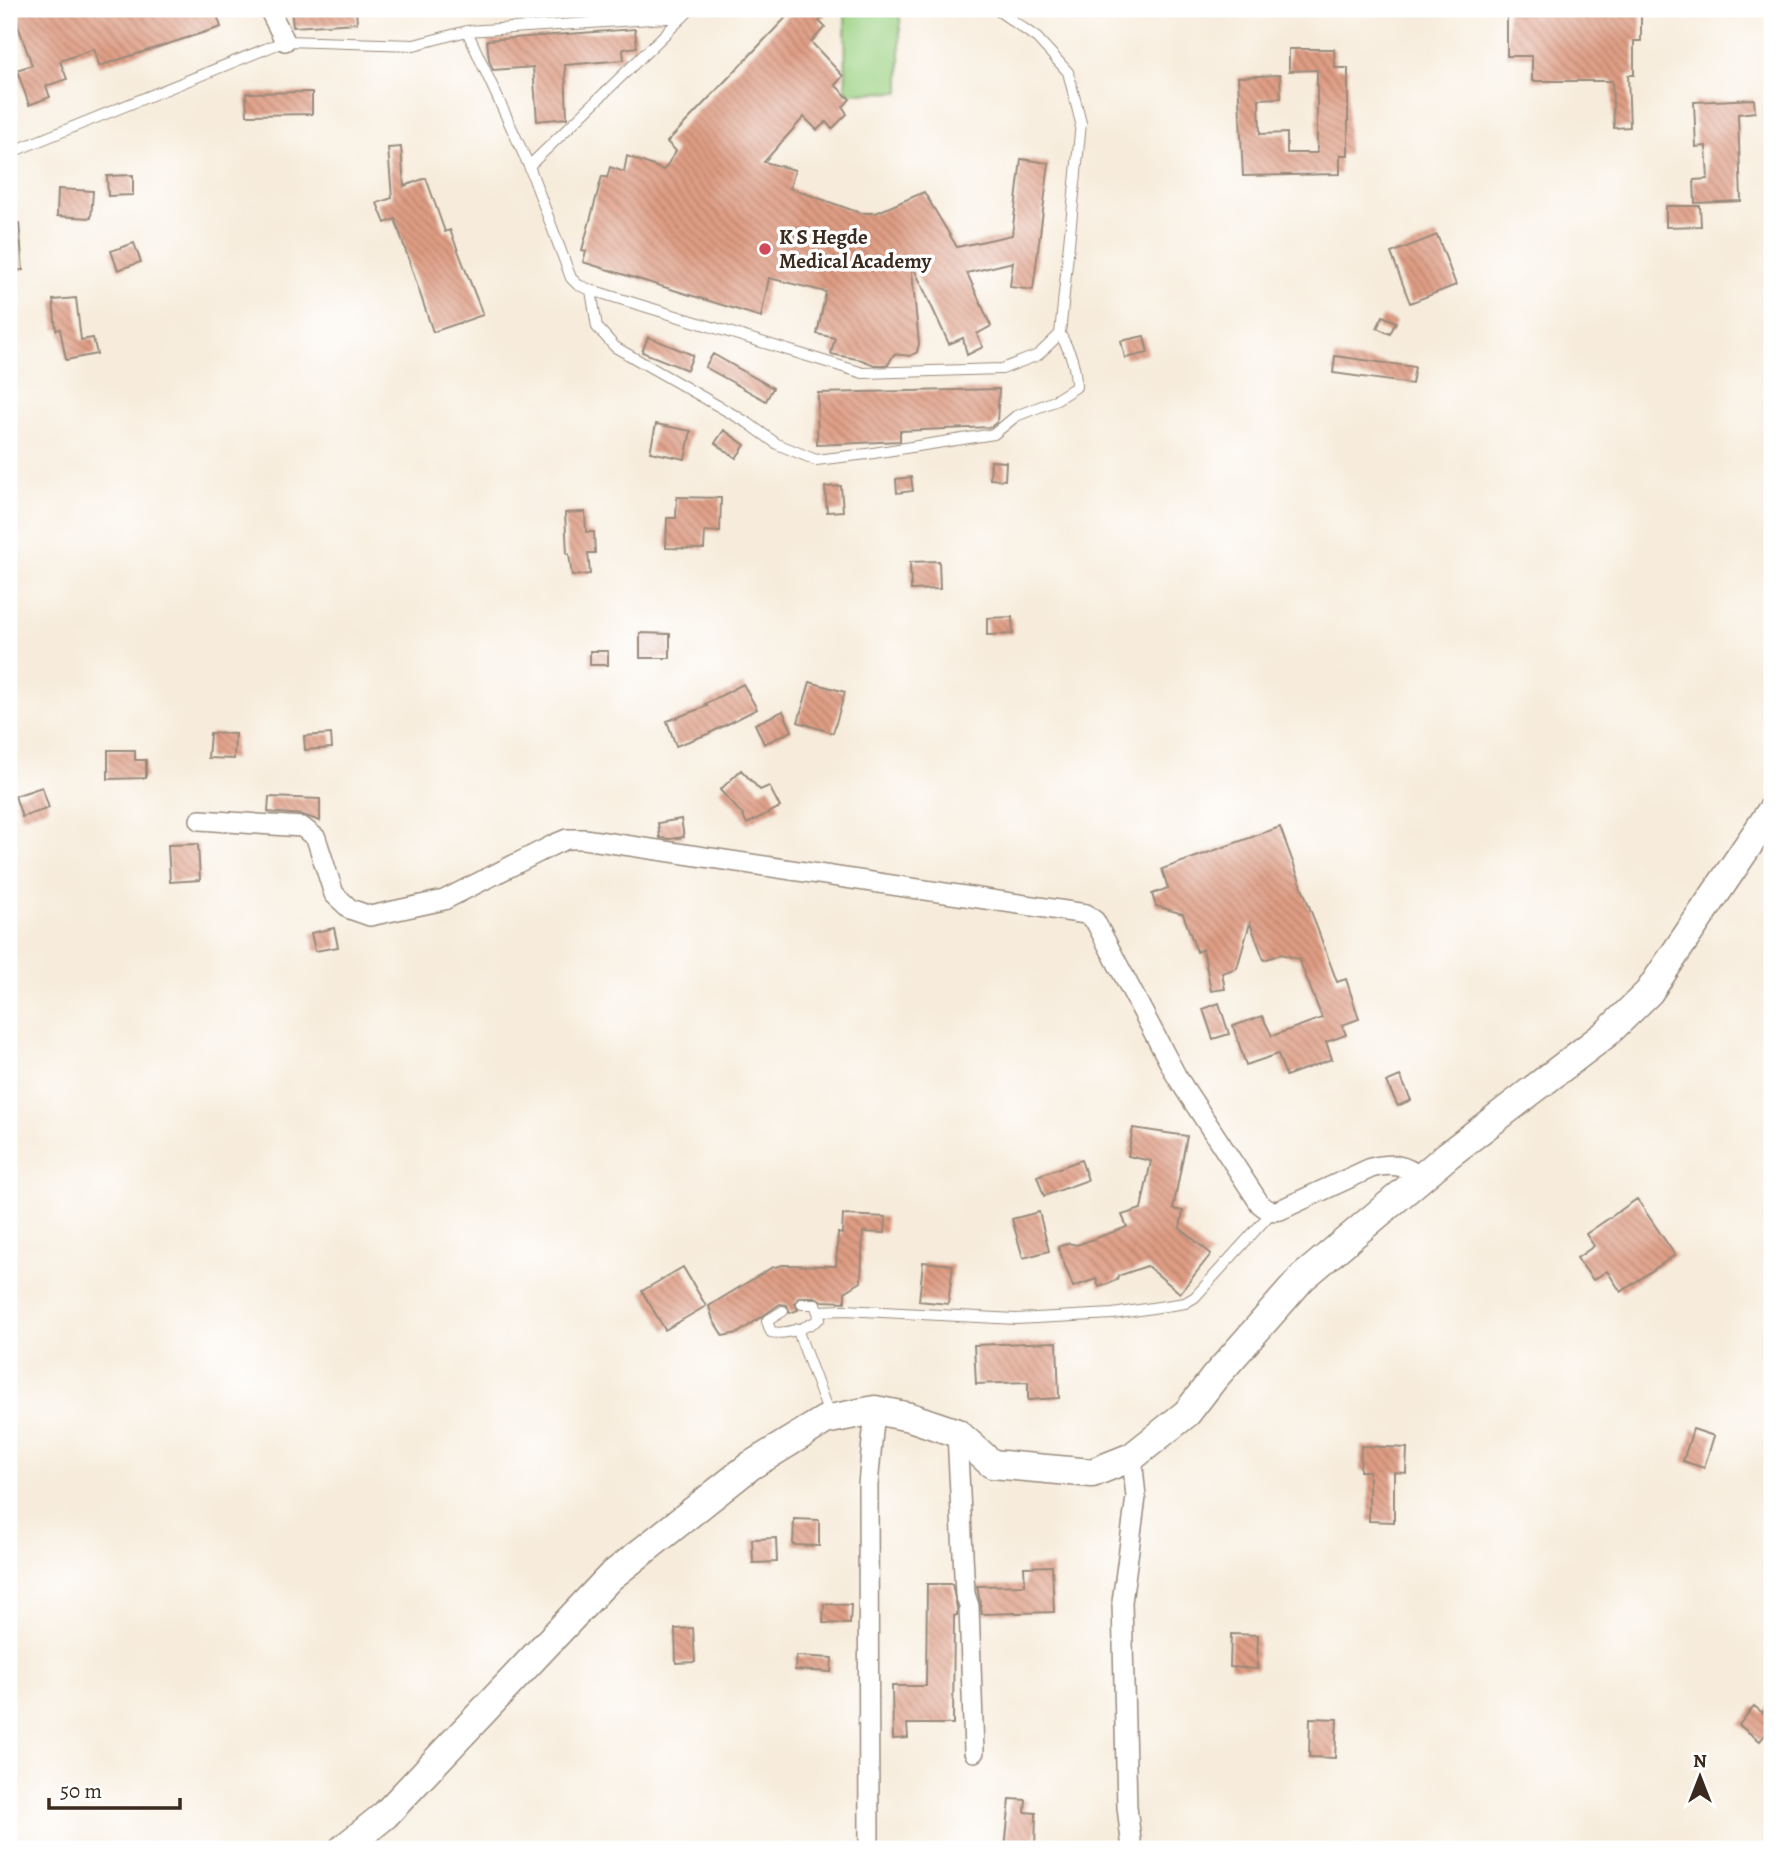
<svg xmlns="http://www.w3.org/2000/svg" width="1781" height="1858" viewBox="0 0 1781 1858" font-family="Alegreya,serif">
<style>
.green{fill:#9cd283;stroke:#6c7e50;stroke-width:2}
.building{fill:url(#building-back-hatch)}
.lines{fill:none;stroke-linecap:round;stroke-linejoin:round}
.lane-casing{stroke:#998b7c;stroke-width:12}
.street-casing{stroke:#998b7c;stroke-width:22}
.secondary-casing{stroke:#998b7c;stroke-width:31}
.lane{stroke:#fff;stroke-width:10}
.street{stroke:#fff;stroke-width:19}
.secondary{stroke:#fff;stroke-width:28}
.poi-dot{fill:#d1495b;stroke:#fff;stroke-width:2.5}
.labels{text-anchor:middle;dominant-baseline:central;stroke-width:7;stroke-linejoin:round;paint-order:stroke}
.poi-label{font-size:21px;font-weight:bold;fill:#3b2a1e;stroke:#fff;text-anchor:start}
</style>
<defs>
<pattern id="building-back-hatch" width="6" height="6" patternUnits="userSpaceOnUse" patternTransform="scale(1.75)"><rect width="6" height="6" fill="#df9d84"/><path d="M-1 5l2 2M0 0l6 6M5-1l2 2" fill="none" stroke="#b6806b"/></pattern>
</defs>
<rect width="100%" height="100%" fill="#fff"/>
<filter id="ink" filterUnits="userSpaceOnUse"><feTurbulence type="fractalNoise" baseFrequency=".0143" numOctaves="2"/><feDisplacementMap in="SourceGraphic" scale="14" xChannelSelector="R" yChannelSelector="G"/><feConvolveMatrix kernelMatrix="1 2 1 2 8 2 1 2 1" color-interpolation-filters="sRGB"/></filter>
<filter id="wash" filterUnits="userSpaceOnUse"><feTurbulence type="fractalNoise" baseFrequency=".00686" numOctaves="4" result="noise"/><feDisplacementMap in="SourceGraphic" scale="28" xChannelSelector="R" yChannelSelector="G"/><feGaussianBlur stdDeviation="1.57" result="paint"/><feColorMatrix in="noise" values="0 0 0 0 0 0 0 0 0 0 0 0 0 0 0 0 0 1.4 0 .05"/><feComposite in="paint" operator="in"/></filter>
<g filter="url(#wash)">
<rect width="100%" height="100%" fill="#f7ecdb"/>
<!-- green -->
<path class="green" d="M 845,9 L 900,9 L 900,92 L 846,93 Z"/>
<g id="blocks">
<!-- building -->
<path class="building" d="M 12,9 L 215,9 L 221,27 L 99,66 L 94,49 L 60,61 L 67,79 L 46,86 L 50,97 L 29,105 L 17,70 L 32,65 Z
M 291,9 L 356,9 L 357,23 L 293,27 Z
M 794,9 L 831,9 L 819,21 L 825,27 L 811,42 L 843,76 L 835,85 L 850,99 L 843,107 L 847,114 L 832,129 L 826,122 L 817,130 L 804,117 L 764,162 L 795,170 L 790,188 L 860,213 L 876,213 L 924,192 L 957,247 L 1012,235 L 1021,159 L 1049,163 L 1033,290 L 1010,287 L 1013,262 L 967,273 L 991,326 L 977,334 L 983,347 L 967,355 L 963,338 L 949,344 L 911,262 L 919,344 L 917,352 L 910,356 L 894,354 L 888,365 L 874,365 L 862,360 L 831,354 L 835,338 L 817,334 L 826,292 L 769,278 L 761,317 L 583,262 L 586,251 L 582,250 L 602,176 L 607,178 L 610,167 L 624,172 L 627,156 L 664,170 L 676,151 L 667,142 Z
M 1507,9 L 1641,9 L 1641,41 L 1634,41 L 1634,75 L 1628,75 L 1630,127 L 1614,128 L 1612,81 L 1532,81 L 1532,56 L 1507,56 Z
M 635,29 L 637,47 L 623,49 L 624,60 L 565,65 L 567,118 L 537,121 L 533,67 L 493,70 L 489,60 L 487,40 Z
M 1289,49 L 1334,49 L 1335,68 L 1348,68 L 1348,155 L 1340,155 L 1340,174 L 1243,176 L 1238,77 L 1280,75 L 1281,98 L 1259,99 L 1260,134 L 1287,133 L 1287,153 L 1317,153 L 1317,70 L 1289,71 Z
M 312,92 L 312,114 L 247,115 L 246,93 Z
M 1754,99 L 1755,112 L 1738,114 L 1741,201 L 1695,203 L 1694,180 L 1708,179 L 1706,146 L 1696,147 L 1694,102 Z
M 401,147 L 404,186 L 426,178 L 445,232 L 450,230 L 483,315 L 433,332 L 395,219 L 385,223 L 377,203 L 392,198 L 388,148 Z
M 133,175 L 133,195 L 108,196 L 107,176 Z
M 58,189 L 93,191 L 91,218 L 57,216 Z
M 1666,206 L 1700,206 L 1701,226 L 1666,227 Z
M 9,223 L 19,223 L 23,270 L 9,271 Z
M 1437,235 L 1456,285 L 1410,303 L 1391,253 Z
M 134,243 L 141,262 L 118,270 L 111,251 Z
M 76,298 L 81,340 L 93,338 L 97,354 L 66,360 L 60,329 L 56,330 L 53,300 Z
M 1383,316 L 1396,322 L 1390,334 L 1377,328 Z
M 1144,336 L 1148,353 L 1125,358 L 1121,341 Z
M 648,337 L 693,355 L 687,370 L 642,352 Z
M 713,354 L 773,388 L 766,401 L 705,367 Z
M 1335,356 L 1415,367 L 1412,384 L 1333,373 Z
M 999,389 L 997,422 L 991,427 L 900,431 L 900,441 L 817,445 L 818,393 Z
M 656,424 L 691,431 L 685,459 L 650,452 Z
M 724,430 L 745,445 L 736,458 L 715,443 Z
M 991,461 L 1006,462 L 1005,480 L 990,479 Z
M 911,477 L 913,491 L 897,493 L 896,479 Z
M 841,486 L 843,511 L 827,512 L 825,487 Z
M 677,497 L 721,498 L 720,532 L 705,531 L 704,549 L 666,548 L 667,518 L 676,518 Z
M 585,512 L 586,532 L 594,532 L 595,553 L 588,553 L 590,574 L 572,576 L 569,554 L 567,554 L 565,513 Z
M 939,561 L 940,589 L 911,590 L 910,562 Z
M 1012,617 L 1013,634 L 987,635 L 987,618 Z
M 640,633 L 670,634 L 670,658 L 640,658 Z
M 590,651 L 608,651 L 608,665 L 590,665 Z
M 810,682 L 845,692 L 833,733 L 798,722 Z
M 743,684 L 757,709 L 708,734 L 676,746 L 667,721 L 707,706 L 705,704 Z
M 783,711 L 792,731 L 764,744 L 755,724 Z
M 210,733 L 235,734 L 234,759 L 208,758 Z
M 331,734 L 332,748 L 305,750 L 304,736 Z
M 108,750 L 135,750 L 135,760 L 146,760 L 146,778 L 108,779 Z
M 741,770 L 760,790 L 769,786 L 780,807 L 747,824 L 742,814 L 720,790 Z
M 42,787 L 49,808 L 22,817 L 15,796 Z
M 269,797 L 320,799 L 320,821 L 303,815 L 268,812 Z
M 681,819 L 684,837 L 670,839 L 660,838 L 658,823 Z
M 1280,827 L 1337,982 L 1346,979 L 1359,1019 L 1342,1025 L 1346,1035 L 1326,1042 L 1332,1059 L 1286,1076 L 1278,1054 L 1246,1065 L 1233,1026 L 1262,1016 L 1272,1036 L 1322,1018 L 1299,959 L 1281,954 L 1264,960 L 1250,923 L 1237,968 L 1222,973 L 1225,989 L 1211,991 L 1203,949 L 1197,952 L 1183,914 L 1156,906 L 1152,894 L 1168,888 L 1162,869 Z
M 198,844 L 200,880 L 170,882 L 168,845 Z
M 334,928 L 338,947 L 315,951 L 311,933 Z
M 1219,1003 L 1229,1034 L 1213,1039 L 1203,1009 Z
M 1400,1076 L 1411,1100 L 1398,1106 L 1386,1082 Z
M 1133,1128 L 1187,1136 L 1173,1209 L 1183,1211 L 1180,1228 L 1211,1254 L 1180,1293 L 1147,1266 L 1118,1276 L 1117,1280 L 1099,1287 L 1096,1279 L 1073,1287 L 1058,1247 L 1068,1243 L 1077,1245 L 1127,1227 L 1122,1215 L 1141,1209 L 1151,1161 L 1128,1156 Z
M 1081,1160 L 1088,1180 L 1044,1196 L 1037,1176 Z
M 1637,1199 L 1675,1255 L 1621,1292 L 1607,1271 L 1593,1280 L 1577,1258 L 1594,1246 L 1586,1234 Z
M 1039,1212 L 1049,1251 L 1023,1258 L 1012,1219 Z
M 843,1215 L 886,1217 L 885,1233 L 863,1232 L 861,1282 L 845,1292 L 845,1302 L 822,1301 L 815,1297 L 799,1297 L 795,1303 L 798,1310 L 790,1313 L 787,1305 L 780,1304 L 738,1333 L 723,1336 L 713,1320 L 709,1306 L 771,1268 L 783,1265 L 836,1266 L 838,1233 L 842,1234 Z
M 923,1262 L 953,1265 L 948,1304 L 919,1301 Z
M 683,1267 L 706,1306 L 665,1330 L 642,1291 Z
M 1057,1342 L 1059,1398 L 1028,1400 L 1028,1382 L 976,1384 L 974,1345 Z
M 1693,1429 L 1714,1436 L 1704,1468 L 1683,1461 Z
M 1361,1446 L 1407,1448 L 1406,1473 L 1394,1472 L 1394,1522 L 1369,1521 L 1369,1471 L 1360,1471 Z
M 794,1519 L 819,1520 L 819,1546 L 793,1545 Z
M 776,1538 L 777,1562 L 753,1563 L 752,1539 Z
M 1052,1566 L 1054,1612 L 982,1614 L 977,1586 L 1025,1585 L 1024,1567 Z
M 927,1584 L 952,1584 L 957,1608 L 957,1615 L 954,1616 L 953,1724 L 907,1724 L 908,1738 L 893,1739 L 892,1686 L 926,1686 Z
M 824,1604 L 851,1605 L 850,1624 L 823,1623 Z
M 693,1628 L 695,1662 L 676,1663 L 675,1629 Z
M 1231,1634 L 1258,1635 L 1257,1669 L 1230,1667 Z
M 796,1656 L 832,1658 L 831,1672 L 795,1670 Z
M 1772,1698 L 1772,1726 L 1760,1741 L 1739,1725 L 1754,1706 L 1763,1713 Z
M 1310,1718 L 1337,1719 L 1335,1758 L 1309,1757 Z
M 1010,1799 L 1026,1800 L 1025,1812 L 1036,1813 L 1035,1849 L 1005,1849 Z"/>
</g>
</g>
<g filter="url(#ink)">
<use href="#blocks" fill-opacity="0" stroke="#998b7c" stroke-width="2"/>
<g class="lines">
<defs>
<path id="lane" d="M 683,17 L 467,31 L 529,166 L 571,278 L 578,285 L 591,290 L 863,373 L 1002,369 L 1038,355 L 1060,334 L 1081,123 L 1068,72 L 1037,38 L 996,9
M 9,153 L 285,41 L 414,45 L 467,31
M 529,166 L 691,9
M 591,290 L 597,327 L 615,347 L 748,423 L 777,444 L 816,460 L 867,454 L 994,434 L 1016,416 L 1052,402 L 1076,387 C 1076,366 1071,353 1060,334
M 783,1311 L 767,1321 L 771,1332 C 785,1335 808,1328 820,1318 L 815,1304 L 802,1304
M 819,1311 L 845,1310 L 1016,1319 L 1113,1314 L 1185,1303 L 1195,1297 L 1272,1212
M 797,1329 L 830,1417"/>
<path id="street" d="M 269,9 L 285,41
M 200,820 L 302,827 L 316,838 L 334,894 L 350,909 L 370,916 L 444,900 L 555,844 L 567,839 L 584,839 L 1086,914 L 1095,921 L 1177,1077 L 1260,1204 C 1267,1210 1271,1212 1280,1210 L 1371,1168 C 1391,1163 1405,1164 1421,1178
M 957,1433 L 965,1594 L 969,1606 L 974,1752
M 869,1849 L 868,1485 L 875,1410
M 1132,1849 L 1127,1807 L 1122,1602 L 1136,1497 L 1132,1457"/>
<path id="secondary" d="M 343,1849 L 385,1815 L 610,1577 L 750,1466 L 825,1420 L 875,1410 L 910,1417 L 957,1433 L 992,1464 L 1092,1473 L 1132,1457 L 1187,1413 L 1214,1378 L 1302,1278 L 1448,1155 L 1607,1033 L 1649,992 L 1772,810"/>
</defs>
<!-- lane casing -->
<use href="#lane" class="lane-casing"/>
<!-- street casing -->
<use href="#street" class="street-casing"/>
<!-- secondary casing -->
<use href="#secondary" class="secondary-casing"/>
<!-- lane -->
<use href="#lane" class="lane"/>
<!-- street -->
<use href="#street" class="street"/>
<!-- secondary -->
<use href="#secondary" class="secondary"/>
</g>
</g>
<!-- markers -->
<circle class="poi-dot" cx="765" cy="249" r="7"/>
<g class="labels">
<!-- poi labels -->
<g class="poi-label">
<text x="779" y="237">K S Hegde<tspan x="779" dy="24">Medical Academy</tspan></text>
</g>
</g>
<!-- margin -->
<rect width="1781" height="1858" fill="none" stroke="#fff" stroke-width="35"/>
<!-- north arrow -->
<g transform="translate(1700 1777)" stroke="#ffffff" stroke-width="5" paint-order="stroke">
<path d="M0-5L12 26L0 18L-12 26Z" fill="#3b2a1e"/>
<text y="-10" font-size="19" font-weight="bold" text-anchor="middle" fill="#3b2a1e">N</text>
</g>
<!-- scale -->
<path d="M49 1798v10h131v-10" fill="none" stroke="#3b2a1e" stroke-width="3.5"/>
<text x="60" y="1798" font-size="21" fill="#3b2a1e" stroke="#ffffff" stroke-width="5" paint-order="stroke">50 m</text>
</svg>
